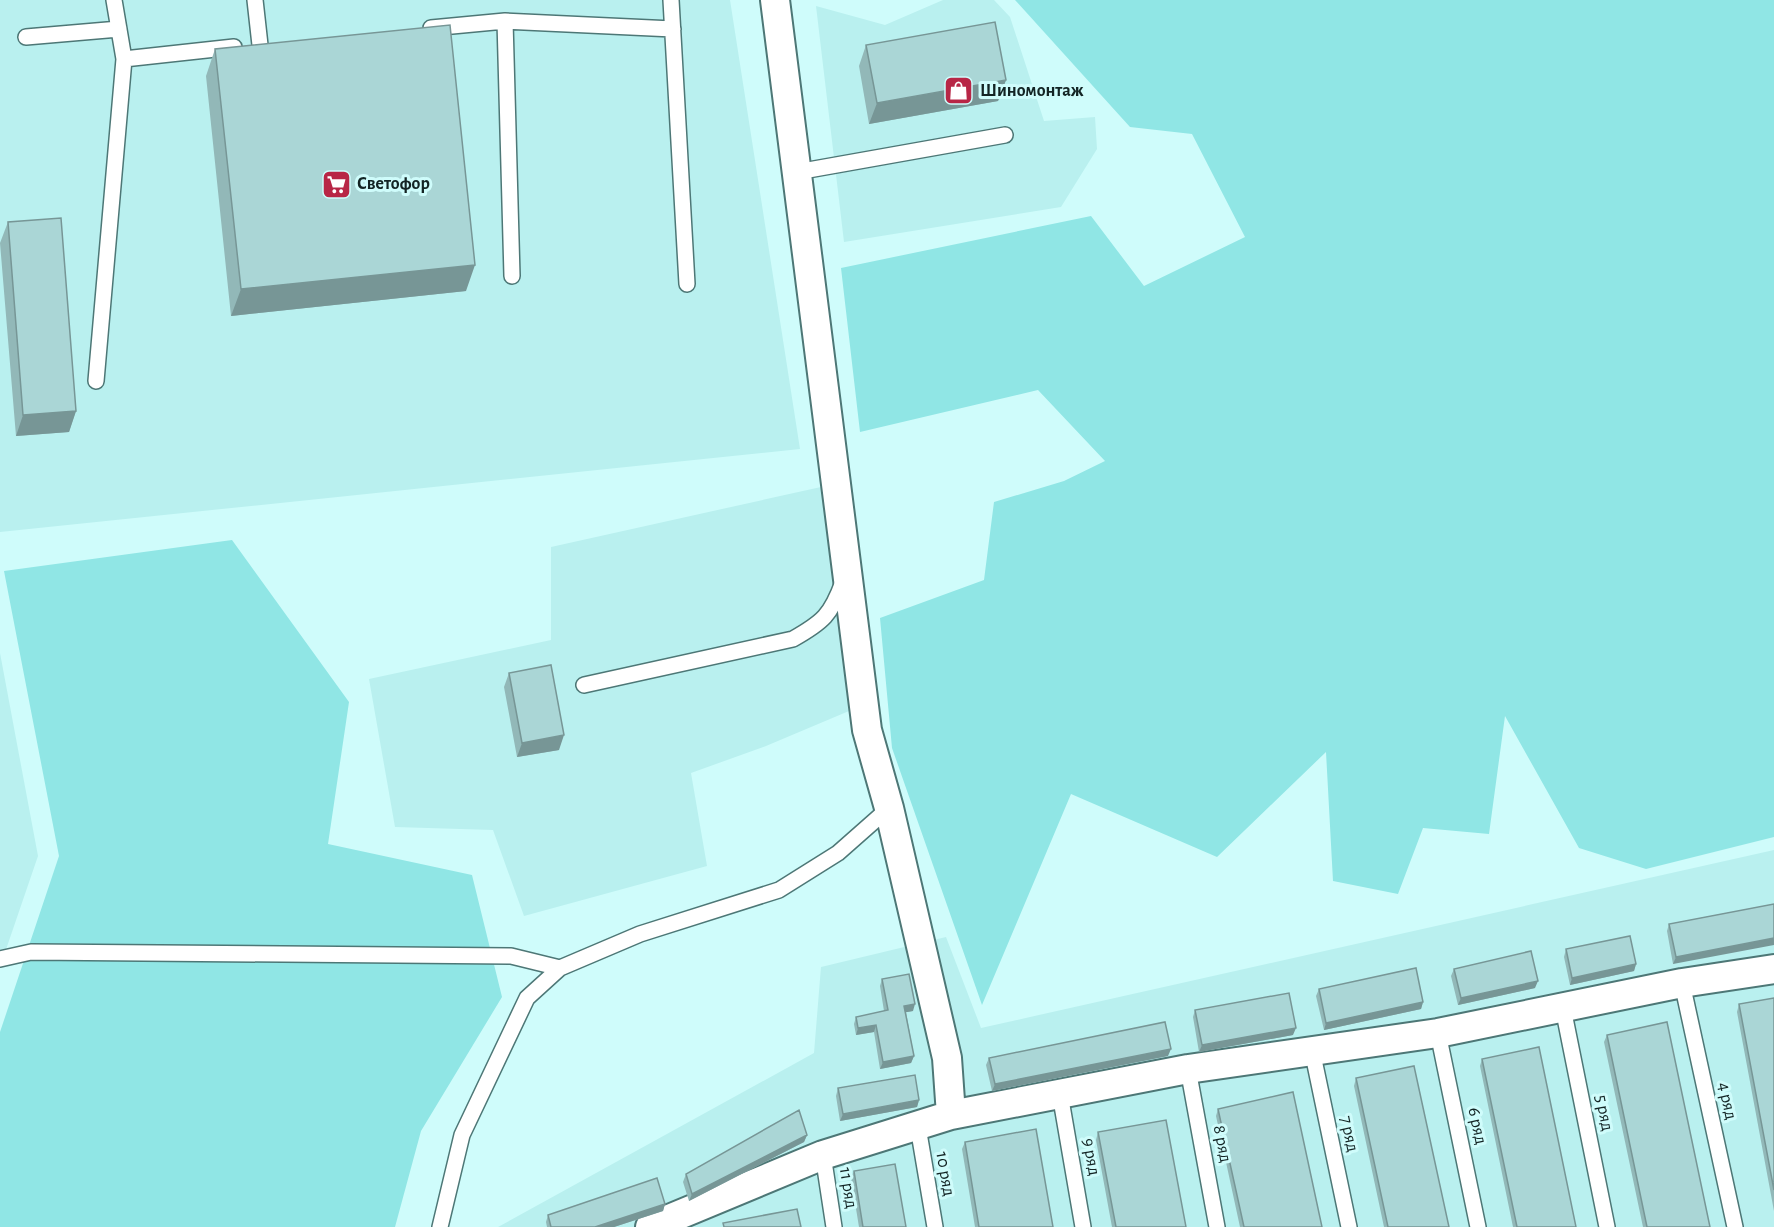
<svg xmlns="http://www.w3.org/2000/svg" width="1774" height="1227" viewBox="0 0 1774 1227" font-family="'Alegreya Sans',sans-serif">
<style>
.built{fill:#b9f0ef}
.green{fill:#90e6e5}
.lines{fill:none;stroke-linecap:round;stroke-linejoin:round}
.service-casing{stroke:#4d7776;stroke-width:18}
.minor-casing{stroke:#4d7776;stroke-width:32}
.service{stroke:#fff;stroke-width:15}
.minor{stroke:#fff;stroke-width:28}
.wall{fill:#92b8b8}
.shaded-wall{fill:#779696}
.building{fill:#aad6d6;stroke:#779696;stroke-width:1.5}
.labels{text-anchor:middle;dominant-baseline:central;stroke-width:6;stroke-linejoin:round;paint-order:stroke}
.poi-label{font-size:18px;font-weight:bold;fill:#132424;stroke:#cffcfb;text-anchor:start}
.street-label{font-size:18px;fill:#132424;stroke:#cffcfb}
</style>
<rect width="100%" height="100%" fill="#cffcfb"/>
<!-- built -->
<path class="built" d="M 0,0 L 730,0 L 800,449 L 0,532 Z
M 943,0 L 994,0 L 1010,17 L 1044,121 L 1095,117 L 1097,149 L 1061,207 L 844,242 L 816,6 L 885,25 Z
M 821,487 L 849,711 L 766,746 L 691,773 L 707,866 L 524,916 L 493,830 L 395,827 L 369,679 L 551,640 L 551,547 Z
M 0,653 L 38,856 L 0,967 Z
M 1774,850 L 1774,1227 L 498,1227 L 814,1053 L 821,967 L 946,937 L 981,1028 Z"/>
<!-- green -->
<path class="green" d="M 1015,0 L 1774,0 L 1774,837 L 1646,869 L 1579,848 L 1505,716 L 1489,834 L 1423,828 L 1398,894 L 1333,881 L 1326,752 L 1217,857 L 1071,794 L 982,1005 L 892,748 L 880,618 L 984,580 L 994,502 L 1064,481 L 1105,461 L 1038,390 L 860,432 L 841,268 L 1091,216 L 1144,286 L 1245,237 L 1192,134 L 1130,127 Z
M 232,540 L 349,702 L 328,844 L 472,875 L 502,997 L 421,1131 L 395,1227 L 0,1227 L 0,1032 L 59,856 L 4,571 Z"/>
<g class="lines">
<defs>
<path id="service" d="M 255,0 L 260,45
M 671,0 L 687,284
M 505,21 L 512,276
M 431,28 L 505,21 L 673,29
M 26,37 L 119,29
M 124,59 L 234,47
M 797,172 L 1005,135
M 96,381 L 124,59 L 114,0
M 584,685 L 793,639 C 823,622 831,615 843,582
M 0,959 L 31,952 L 511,956 L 560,968
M 1682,983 L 1735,1227
M 1563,1008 L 1607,1227
M 1438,1033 L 1478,1227
M 1312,1050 L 1349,1227
M 1188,1069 L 1217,1227
M 1060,1094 L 1083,1227
M 918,1127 L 935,1227
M 823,1155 L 834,1227
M 440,1227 L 462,1135 L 527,998 L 560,968 L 640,934 L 779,890 L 838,853 L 889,808"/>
<path id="minor" d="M 775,0 L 867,730 L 889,808 L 947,1058 L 951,1115
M 650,1227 L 823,1155 L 951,1115 L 1188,1069 L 1438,1033 L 1682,983 L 1774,969"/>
</defs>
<!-- service casing -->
<use href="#service" class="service-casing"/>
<!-- minor casing -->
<use href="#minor" class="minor-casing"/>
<!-- service -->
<use href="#service" class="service"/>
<!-- minor -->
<use href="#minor" class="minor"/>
</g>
<!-- wall -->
<path class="wall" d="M 866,45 L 1006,80 L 998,101 L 869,124 L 859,66 Z
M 215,49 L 466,291 L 231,316 L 206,76 Z
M 8,222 L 76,411 L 69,432 L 16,436 L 0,243 Z
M 509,673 L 559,750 L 517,757 L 504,687 Z
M 1774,904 L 1673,964 L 1667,931 L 1669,924 Z
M 1566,949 L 1636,964 L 1634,971 L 1570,985 L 1564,957 Z
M 1454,969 L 1535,988 L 1458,1005 L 1451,976 Z
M 882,979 L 913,1011 L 906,1012 L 914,1056 L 911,1063 L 880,1069 L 874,1032 L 856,1035 L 854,1024 L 856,1017 L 884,1011 L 880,986 Z
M 1319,989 L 1423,1002 L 1421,1009 L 1324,1030 L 1316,996 Z
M 1774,998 L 1774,1211 L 1737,1012 L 1739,1004 Z
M 1195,1010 L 1293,1035 L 1199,1052 L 1193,1017 Z
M 1607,1035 L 1710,1227 L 1643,1227 L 1604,1042 Z
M 1168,1056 L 992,1091 L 986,1065 L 989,1058 Z
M 1482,1059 L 1576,1227 L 1513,1227 L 1480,1066 Z
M 1356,1078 L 1449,1227 L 1384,1227 L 1354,1086 Z
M 838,1088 L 919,1100 L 917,1107 L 840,1121 L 836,1096 Z
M 1218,1109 L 1322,1227 L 1240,1227 L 1216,1116 Z
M 1098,1132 L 1186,1227 L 1112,1227 L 1096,1140 Z
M 807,1135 L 804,1142 L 689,1201 L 683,1182 L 686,1174 Z
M 965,1142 L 1053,1227 L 975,1227 L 962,1149 Z
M 854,1171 L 906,1227 L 859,1227 L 851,1178 Z
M 665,1204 L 663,1211 L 614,1227 L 547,1227 L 546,1222 L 548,1215 Z"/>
<!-- shaded-wall -->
<path class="shaded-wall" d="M 1006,80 L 998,101 L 869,124 L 877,103 Z
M 475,265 L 466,291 L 231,316 L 241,289 Z
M 76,411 L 69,432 L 16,436 L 23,415 Z
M 564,735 L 559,750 L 517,757 L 522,743 Z
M 1774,938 L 1774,945 L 1673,964 L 1676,957 Z
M 1636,964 L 1634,971 L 1570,985 L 1572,978 Z
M 1538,981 L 1535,988 L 1458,1005 L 1461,998 Z
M 1423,1002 L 1421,1009 L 1324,1030 L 1326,1023 Z
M 915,1004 L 913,1011 L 902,1013 L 904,1006 Z
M 876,1025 L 874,1032 L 856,1035 L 858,1028 Z
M 1296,1028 L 1293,1035 L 1199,1052 L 1202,1045 Z
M 1171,1049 L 1168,1056 L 992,1091 L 995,1084 Z
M 914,1056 L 911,1063 L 880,1069 L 883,1062 Z
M 919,1100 L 917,1107 L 840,1121 L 843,1114 Z
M 807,1135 L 804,1142 L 689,1201 L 692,1194 Z
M 665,1204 L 663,1211 L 614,1227 L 595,1227 Z"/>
<!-- building -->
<path class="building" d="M 995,22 L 1006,80 L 877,103 L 866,45 Z
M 450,25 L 475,265 L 241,289 L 215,49 Z
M 61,218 L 76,411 L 23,415 L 8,222 Z
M 551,665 L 564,735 L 522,743 L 509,673 Z
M 1774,904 L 1774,938 L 1676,957 L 1669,924 Z
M 1630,936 L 1636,964 L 1572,978 L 1566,949 Z
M 1531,951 L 1538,981 L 1461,998 L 1454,969 Z
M 1416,968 L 1423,1002 L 1326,1023 L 1319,989 Z
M 909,974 L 915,1004 L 904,1006 L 914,1056 L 883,1062 L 876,1025 L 858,1028 L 856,1017 L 888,1010 L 882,979 Z
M 1289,993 L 1296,1028 L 1202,1045 L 1195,1010 Z
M 1774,998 L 1774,1190 L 1739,1004 Z
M 1165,1022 L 1171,1049 L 995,1084 L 989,1058 Z
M 1667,1022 L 1710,1227 L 1647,1227 L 1607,1035 Z
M 1539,1047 L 1576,1227 L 1517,1227 L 1482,1059 Z
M 1414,1066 L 1449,1227 L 1388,1227 L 1356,1078 Z
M 915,1075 L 919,1100 L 843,1114 L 838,1088 Z
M 1293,1092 L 1322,1227 L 1244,1227 L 1218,1109 Z
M 799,1110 L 807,1135 L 692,1194 L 686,1174 Z
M 1166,1120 L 1186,1227 L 1116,1227 L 1098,1132 Z
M 1036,1129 L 1053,1227 L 979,1227 L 965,1142 Z
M 895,1164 L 906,1227 L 863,1227 L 854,1171 Z
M 657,1178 L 665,1204 L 595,1227 L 551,1227 L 548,1215 Z
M 797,1209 L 801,1227 L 724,1227 L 723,1223 Z"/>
<!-- icons -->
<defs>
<symbol id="shop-square" viewBox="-11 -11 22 22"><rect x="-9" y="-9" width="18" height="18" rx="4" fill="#b82646" stroke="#cffcfb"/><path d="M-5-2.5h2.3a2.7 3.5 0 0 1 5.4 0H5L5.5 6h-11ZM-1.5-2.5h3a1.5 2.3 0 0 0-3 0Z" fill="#fff"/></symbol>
<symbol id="supermarket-square" viewBox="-11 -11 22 22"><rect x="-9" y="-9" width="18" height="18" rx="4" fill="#b82646" stroke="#cffcfb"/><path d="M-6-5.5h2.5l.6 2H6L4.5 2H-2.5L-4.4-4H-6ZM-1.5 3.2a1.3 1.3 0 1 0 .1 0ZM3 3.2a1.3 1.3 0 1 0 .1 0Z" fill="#fff"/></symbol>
</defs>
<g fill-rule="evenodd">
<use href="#shop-square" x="942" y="74" width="33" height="33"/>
<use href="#supermarket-square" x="320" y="168" width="33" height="33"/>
</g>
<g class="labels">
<!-- poi labels -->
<g class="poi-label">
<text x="980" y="91">Шиномонтаж</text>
<text x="357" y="184">Светофор</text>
</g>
<!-- street labels -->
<g class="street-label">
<text transform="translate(1727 1101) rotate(78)">4 ряд</text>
<text transform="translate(1604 1113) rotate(79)">5 ряд</text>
<text transform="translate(1477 1126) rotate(78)">6 ряд</text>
<text transform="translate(1349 1134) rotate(78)">7 ряд</text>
<text transform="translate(1222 1144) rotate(79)">8 ряд</text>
<text transform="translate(1091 1157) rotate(80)">9 ряд</text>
<text transform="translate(945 1174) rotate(80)">10 ряд</text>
<text transform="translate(848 1188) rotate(81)">11 ряд</text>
</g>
</g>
</svg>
